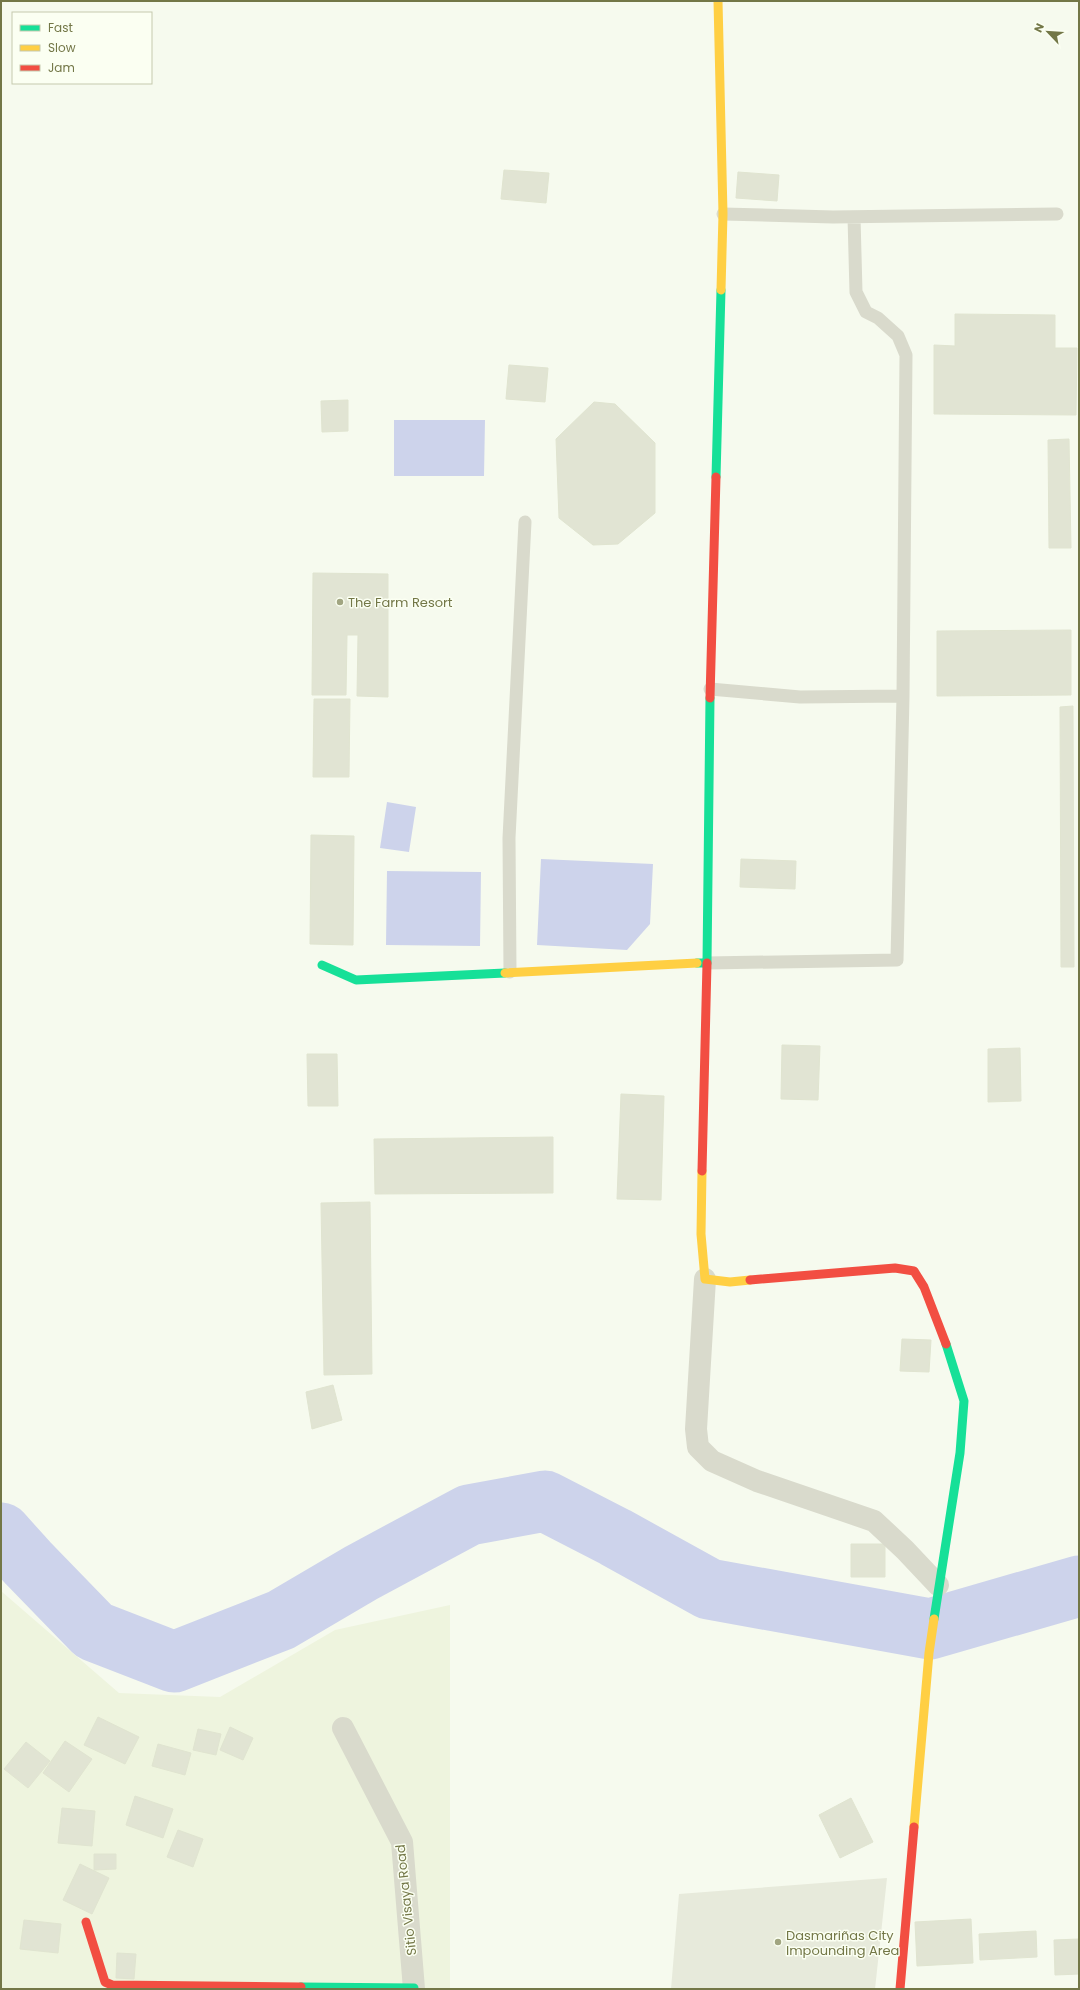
<svg xmlns="http://www.w3.org/2000/svg" width="1080" height="1990" viewBox="0 0 1080 1990" font-family="Poppins,sans-serif">
<style>
.residential{fill:#eef4de}
.industrial{fill:#e7eadb}
.water{fill:#cdd3eb}
.lines{fill:none;stroke-linecap:round;stroke-linejoin:round}
.river{stroke:#cdd3eb;stroke-width:61}
.building{fill:#e1e4d3;stroke:#e0e4d0}
.lane{stroke:#d9dacc;stroke-width:13}
.street{stroke:#d9dacc;stroke-width:22}
.fast{stroke:#16e098;stroke-width:9}
.slow{stroke:#ffcf43;stroke-width:9}
.jam{stroke:#f24e42;stroke-width:9}
.poi-dot{fill:#a1a581;stroke:#fbfff2;stroke-width:1.5}
.labels{text-anchor:middle;dominant-baseline:central;stroke-width:3;stroke-linejoin:round;paint-order:stroke}
.poi-label{font-size:13px;fill:#737747;stroke:#fbfff2;text-anchor:start}
.street-label{font-size:13px;fill:#737747;stroke:#fbfff2}
</style>
<rect width="100%" height="100%" fill="#f6faee"/>
<!-- residential -->
<path class="residential" d="M 1,1591 L 119,1693 L 220,1697 L 335,1630 L 450,1605 L 450,1989 L 1,1989 Z"/>
<!-- industrial -->
<path class="industrial" d="M 887,1878 L 875,1989 L 671,1989 L 679,1894 Z"/>
<!-- water -->
<path class="water" d="M 394,420 L 485,420 L 484,476 L 394,476 Z
M 387,802 L 416,807 L 409,852 L 380,848 Z
M 541,859 L 653,864 L 650,924 L 627,950 L 537,945 Z
M 387,871 L 481,872 L 480,946 L 386,945 Z"/>
<g class="lines">
<!-- river -->
<path class="river" d="M 1,1533 L 28,1563 L 94,1631 L 174,1662 L 281,1620 L 361,1573 L 469,1515 L 545,1501 L 615,1537 L 709,1589 L 930,1629 L 1079,1586"/>
</g>
<!-- building -->
<path class="building" d="M 504,170 L 549,173 L 546,203 L 501,199 Z
M 738,172 L 779,175 L 777,201 L 736,198 Z
M 955,314 L 1055,315 L 1055,348 L 1077,348 L 1076,415 L 934,414 L 934,345 L 955,346 Z
M 509,365 L 548,368 L 545,402 L 506,399 Z
M 348,400 L 348,431 L 322,432 L 321,401 Z
M 594,402 L 615,404 L 655,443 L 655,513 L 618,544 L 593,545 L 559,518 L 556,439 Z
M 1069,439 L 1071,548 L 1049,548 L 1048,440 Z
M 313,573 L 388,574 L 388,697 L 357,696 L 358,635 L 347,635 L 346,695 L 312,695 Z
M 1071,630 L 1071,695 L 937,696 L 937,631 Z
M 314,699 L 350,699 L 349,777 L 313,777 Z
M 1073,706 L 1074,967 L 1061,967 L 1060,707 Z
M 311,835 L 354,836 L 353,945 L 310,944 Z
M 741,859 L 796,861 L 795,889 L 740,887 Z
M 782,1045 L 820,1046 L 818,1100 L 781,1099 Z
M 1020,1048 L 1021,1101 L 988,1102 L 988,1049 Z
M 307,1054 L 337,1054 L 338,1106 L 308,1106 Z
M 621,1094 L 664,1096 L 661,1200 L 617,1199 Z
M 553,1137 L 553,1193 L 375,1194 L 374,1139 Z
M 370,1202 L 372,1374 L 324,1375 L 321,1203 Z
M 902,1339 L 931,1340 L 929,1372 L 900,1371 Z
M 333,1385 L 342,1420 L 312,1429 L 306,1392 Z
M 851,1544 L 885,1544 L 885,1577 L 851,1577 Z
M 98,1717 L 139,1737 L 125,1764 L 84,1745 Z
M 230,1727 L 253,1738 L 243,1760 L 220,1750 Z
M 198,1729 L 221,1734 L 216,1755 L 193,1750 Z
M 65,1741 L 92,1759 L 69,1792 L 43,1773 Z
M 26,1742 L 50,1761 L 28,1788 L 4,1769 Z
M 158,1744 L 191,1753 L 185,1775 L 152,1766 Z
M 135,1796 L 173,1809 L 163,1838 L 126,1825 Z
M 851,1798 L 873,1842 L 840,1858 L 819,1815 Z
M 62,1808 L 95,1811 L 92,1846 L 58,1843 Z
M 178,1830 L 203,1839 L 193,1867 L 167,1857 Z
M 94,1854 L 116,1854 L 116,1869 L 94,1870 Z
M 80,1864 L 109,1878 L 92,1914 L 63,1900 Z
M 971,1919 L 973,1963 L 917,1966 L 915,1922 Z
M 24,1920 L 61,1924 L 58,1953 L 20,1949 Z
M 1036,1931 L 1037,1957 L 980,1960 L 979,1934 Z
M 1079,1939 L 1079,1974 L 1055,1975 L 1054,1940 Z
M 117,1953 L 136,1954 L 134,1979 L 116,1978 Z"/>
<g class="lines">
<!-- lane -->
<path class="lane" d="M 723,214 L 833,217 L 1057,214
M 710,689 L 800,697 L 903,696
M 707,963 L 897,960 L 903,696 L 906,355 L 898,336 L 878,318 L 866,312 L 856,292 L 854,217
M 510,972 L 509,838 L 525,522"/>
<!-- street -->
<path class="street" d="M 705,1279 L 696,1429 L 698,1447 L 712,1461 L 757,1481 L 874,1521 L 905,1550 L 938,1585
M 343,1728 L 402,1842 L 414,1989"/>
<!-- fast -->
<path class="fast" d="M 716,477 L 721,290
M 697,963 L 707,963 L 710,698
M 322,965 L 356,980 L 505,973
M 934,1619 L 960,1453 L 964,1401 L 946,1344
M 301,1987 L 414,1988"/>
<!-- slow -->
<path class="slow" d="M 718,1 L 723,214 L 721,290
M 505,973 L 697,963
M 702,1171 L 701,1234 L 705,1279 L 730,1282 L 750,1280
M 914,1827 L 929,1653 L 934,1619"/>
<!-- jam -->
<path class="jam" d="M 710,698 L 716,477
M 702,1171 L 707,963
M 750,1280 L 895,1268 L 914,1271 L 924,1287 L 946,1344
M 86,1922 L 105,1982 L 112,1985 L 301,1987
M 900,1989 L 914,1827"/>
</g>
<!-- markers -->
<g class="poi-dot">
<circle cx="340" cy="602" r="4"/>
<circle cx="778" cy="1942" r="4"/>
</g>
<g class="labels">
<!-- poi labels -->
<g class="poi-label">
<text x="348" y="602">The Farm Resort</text>
<text x="786" y="1935">Dasmariñas City<tspan x="786" dy="15">Impounding Area</tspan></text>
</g>
<!-- street labels -->
<g class="street-label">
<text transform="translate(406 1900) rotate(-96)">Sitio Visaya Road</text>
</g>
</g>
<!-- border -->
<rect width="1080" height="1990" fill="none" stroke="#737747" stroke-width="4"/>
<!-- legend -->
<rect x="12" y="12" width="140" height="72" fill="#fbfff2" stroke="#c5c9ae"/>
<rect x="20" y="25" width="20" height="6" fill="#16e098" stroke="#c5c9ae"/>
<text x="48" y="32" font-size="12" fill="#737747">Fast</text>
<rect x="20" y="45" width="20" height="6" fill="#ffcf43" stroke="#c5c9ae"/>
<text x="48" y="52" font-size="12" fill="#737747">Slow</text>
<rect x="20" y="65" width="20" height="6" fill="#f24e42" stroke="#c5c9ae"/>
<text x="48" y="72" font-size="12" fill="#737747">Jam</text>
<!-- north arrow -->
<g transform="translate(1048 32) rotate(295)" stroke="#fbfff2" stroke-width="3" paint-order="stroke">
<path d="M0-3L7 15L0 10L-7 15Z" fill="#737747"/>
<text y="-6" font-size="11" font-weight="bold" text-anchor="middle" fill="#737747">N</text>
</g>
</svg>
